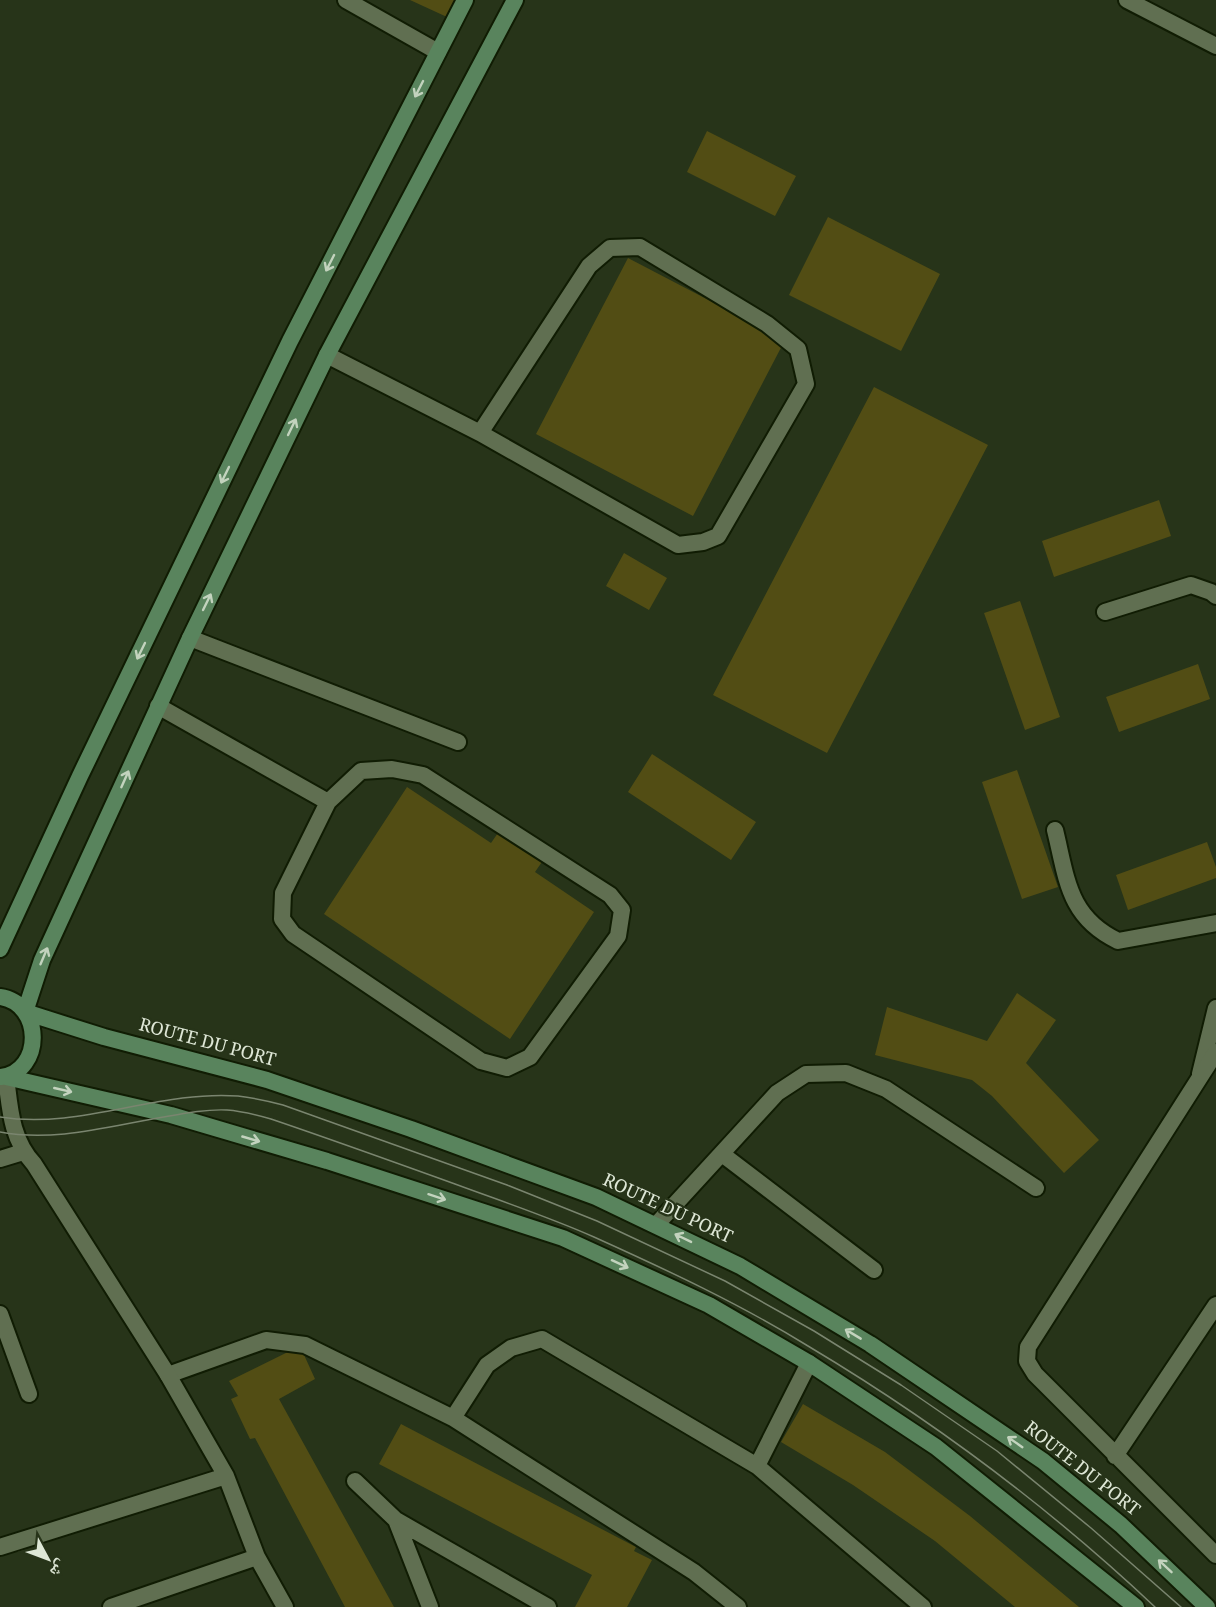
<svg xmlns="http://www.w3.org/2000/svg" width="1216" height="1607" viewBox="0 0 1216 1607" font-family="Georgia,'Noto Naskh Arabic',serif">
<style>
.building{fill:#524d14}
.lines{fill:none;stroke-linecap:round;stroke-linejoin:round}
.service-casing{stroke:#101c03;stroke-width:20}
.minor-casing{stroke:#101c03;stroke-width:20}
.secondary-casing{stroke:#101c03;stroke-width:20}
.service{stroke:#606f51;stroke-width:16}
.minor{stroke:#606f51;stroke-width:16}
.secondary{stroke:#59845d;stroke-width:16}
.tram{stroke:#7a856f;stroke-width:1.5}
.oneway{stroke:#c3d3be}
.labels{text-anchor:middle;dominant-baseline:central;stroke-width:4.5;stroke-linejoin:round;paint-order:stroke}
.street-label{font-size:18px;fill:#dee7d6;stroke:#273419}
</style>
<rect width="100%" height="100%" fill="#273419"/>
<!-- building -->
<path class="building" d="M 410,0 L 455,0 L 447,17 Z
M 707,131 L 796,176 L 775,216 L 687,172 Z
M 828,217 L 940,274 L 901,351 L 789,295 Z
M 628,258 L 785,340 L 693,516 L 536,434 Z
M 874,387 L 988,445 L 827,753 L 713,695 Z
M 1159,500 L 1171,536 L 1054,577 L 1042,541 Z
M 624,553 L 667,578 L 649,610 L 606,586 Z
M 1020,601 L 1060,717 L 1025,730 L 984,613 Z
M 1198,664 L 1210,699 L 1119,732 L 1106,697 Z
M 652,754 L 756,822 L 731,860 L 628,792 Z
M 1017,770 L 1058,887 L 1022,899 L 982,782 Z
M 407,787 L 491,843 L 500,830 L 544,859 L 535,872 L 594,912 L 510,1039 L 324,914 Z
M 1207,842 L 1216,867 L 1216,878 L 1128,910 L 1116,875 Z
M 1017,993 L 1056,1020 L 1026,1063 L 1099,1140 L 1064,1173 L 992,1096 L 972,1080 L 875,1055 L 887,1007 L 987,1041 Z
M 300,1346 L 315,1379 L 279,1399 L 394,1607 L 345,1607 L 255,1438 L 250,1439 L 231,1399 L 238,1396 L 229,1381 Z
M 803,1404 L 885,1452 L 970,1516 L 1079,1607 L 1015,1607 L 935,1541 L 853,1485 L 781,1442 Z
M 401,1424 L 636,1547 L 634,1551 L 652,1560 L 627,1607 L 575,1607 L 592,1575 L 379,1464 Z"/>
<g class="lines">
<defs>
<path id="service" d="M 327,355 L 480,433 L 678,545 L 703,542 L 718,536 L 806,384 L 798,349 L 767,324 L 640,247 L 610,248 L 589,266 L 480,433
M 1105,612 L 1191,585 L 1211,592 L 1216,596
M 190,638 L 458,742
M 158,706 L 328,802
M 392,769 L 423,775 L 610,895 L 622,910 L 618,936 L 530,1057 L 507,1068 L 481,1061 L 293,934 L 282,919 L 283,893 L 328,802 L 361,771 Z
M 1055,830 C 1067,879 1068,917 1118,941 L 1216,923
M 1200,1074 L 1216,1008
M 722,1154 L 874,1270
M 656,1225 L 777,1093 L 806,1074 L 846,1073 L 886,1089 L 1036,1188
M 168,1375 L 266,1340 L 305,1345 L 453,1418 L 694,1572 L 738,1607
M 453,1418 L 487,1365 L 511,1348 L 542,1339 L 757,1466 L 923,1607
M 757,1466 L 809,1363
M 355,1481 L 396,1520 L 548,1607
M 396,1520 L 430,1607"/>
<path id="minor" d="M 346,0 L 438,52
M 1127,0 L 1216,46
M 1216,1052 L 1028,1347 L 1027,1361 L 1035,1374 L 1216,1555
M 6,1077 C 10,1109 11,1139 34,1164 L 168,1375 L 226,1476 L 257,1557 L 285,1607
M 0,1159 L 23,1152
M 0,1314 L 29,1394
M 1115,1456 L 1216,1305
M 0,1547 L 226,1476
M 111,1607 L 257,1557"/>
<path id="secondary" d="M 515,0 L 327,355 L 190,638 L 42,960 L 25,1012 L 104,1037 L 267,1080 L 411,1129 L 596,1197 L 740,1266 L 870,1344 L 1043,1461 L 1121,1525 L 1207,1607
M 0,949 L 80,776 L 290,341 L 465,0
M 0,997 C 43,1003 44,1071 1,1077
M 6,1077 L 171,1115 L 327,1161 L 563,1238 L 709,1305 L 809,1363 L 936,1447 L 1136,1607"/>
</defs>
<!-- service casing -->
<use href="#service" class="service-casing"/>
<!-- minor casing -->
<use href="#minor" class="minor-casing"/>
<!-- secondary casing -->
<use href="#secondary" class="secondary-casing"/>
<!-- service -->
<use href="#service" class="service"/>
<!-- minor -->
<use href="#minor" class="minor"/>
<!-- secondary -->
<use href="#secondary" class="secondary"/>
<!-- tram -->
<path class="tram" d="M 0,1117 C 80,1130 158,1090 238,1096 C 254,1098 268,1101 283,1105 L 507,1185 L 597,1221 L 725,1281 L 814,1331 L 901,1385 L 997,1451 L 1091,1528 L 1181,1607
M 0,1132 C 53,1142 106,1127 158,1118 C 181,1114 204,1109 227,1110 C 242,1111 257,1115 271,1119 C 333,1140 394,1162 455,1184 C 501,1201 549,1217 594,1237 C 667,1270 740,1304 808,1346 C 932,1420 1050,1508 1155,1607"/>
</g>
<!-- one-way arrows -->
<defs><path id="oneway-shaft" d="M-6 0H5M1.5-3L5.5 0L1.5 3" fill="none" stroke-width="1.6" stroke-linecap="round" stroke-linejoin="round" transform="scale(1.5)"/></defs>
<g class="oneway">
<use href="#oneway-shaft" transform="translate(419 89) rotate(117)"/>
<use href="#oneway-shaft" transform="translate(330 263) rotate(117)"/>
<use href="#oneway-shaft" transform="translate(292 427) rotate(-64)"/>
<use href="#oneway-shaft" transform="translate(225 475) rotate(116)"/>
<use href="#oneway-shaft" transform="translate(207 602) rotate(-64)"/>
<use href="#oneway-shaft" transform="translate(141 651) rotate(116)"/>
<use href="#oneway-shaft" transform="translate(125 779) rotate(-66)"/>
<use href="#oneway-shaft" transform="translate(44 956) rotate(-67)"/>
<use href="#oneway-shaft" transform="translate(63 1090) rotate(13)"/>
<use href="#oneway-shaft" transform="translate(251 1139) rotate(16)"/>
<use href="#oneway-shaft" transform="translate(437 1197) rotate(18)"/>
<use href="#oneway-shaft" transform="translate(683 1238) rotate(-154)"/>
<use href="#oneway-shaft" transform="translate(620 1264) rotate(25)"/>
<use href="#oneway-shaft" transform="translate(853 1334) rotate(-149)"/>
<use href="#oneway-shaft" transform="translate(1015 1442) rotate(-145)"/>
<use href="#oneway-shaft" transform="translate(1165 1566) rotate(-137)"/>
</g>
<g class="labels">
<!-- street labels -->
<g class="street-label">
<text transform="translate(207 1044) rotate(15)">ROUTE DU PORT</text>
<text transform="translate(667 1210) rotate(25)">ROUTE DU PORT</text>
<text transform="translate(1081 1470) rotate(38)">ROUTE DU PORT</text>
</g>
</g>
<!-- north arrow -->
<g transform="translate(48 1559) rotate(131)" stroke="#273419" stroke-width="4.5" paint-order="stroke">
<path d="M0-4.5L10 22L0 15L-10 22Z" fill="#dee7d6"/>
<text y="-9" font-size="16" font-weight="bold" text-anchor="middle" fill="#dee7d6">ش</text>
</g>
</svg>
